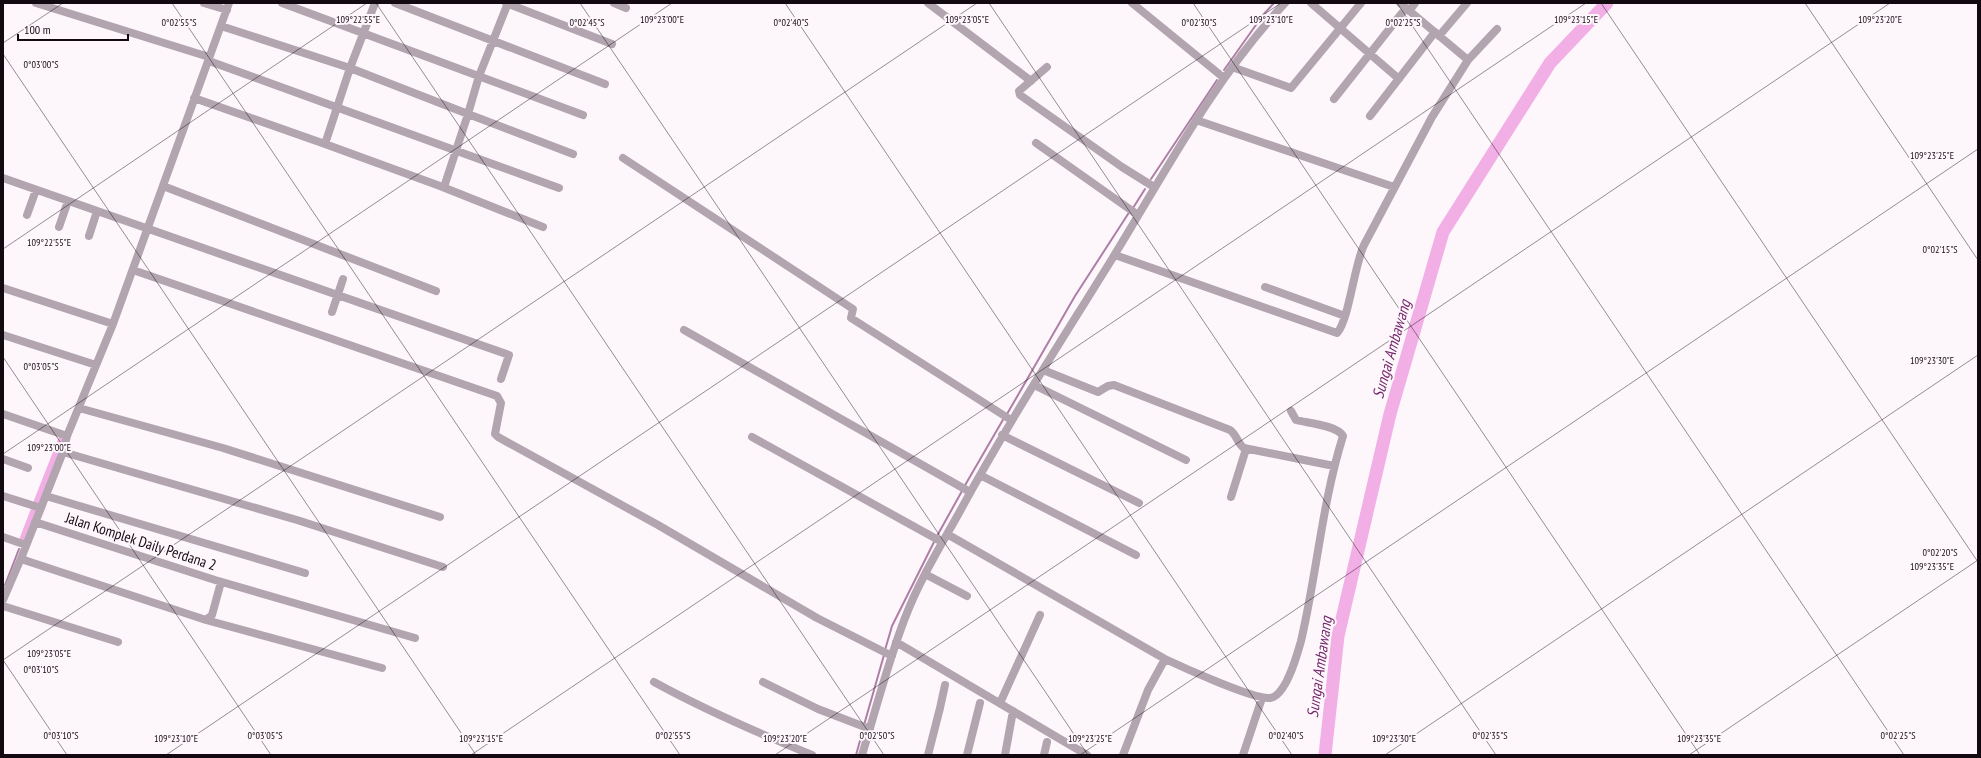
<svg xmlns="http://www.w3.org/2000/svg" width="1981" height="758" viewBox="0 0 1981 758" font-family="'PT Sans Narrow',sans-serif">
<style>
.lines{fill:none;stroke-linecap:round;stroke-linejoin:round}
.stream{stroke:#af7ea6;stroke-width:2}
.canal{stroke:#f2afe6;stroke-width:8}
.river{stroke:#f2afe6;stroke-width:13}
.minor{stroke:#b2a5af;stroke-width:8}
.ticks{fill:none;stroke:#130a11;stroke-width:1;stroke-opacity:0.45}
.labels{text-anchor:middle;dominant-baseline:central;stroke-width:4;stroke-linejoin:round;paint-order:stroke}
.street-label{font-size:15px;fill:#130a11;stroke:#fdf7fc}
.water-label{font-size:16px;font-style:italic;fill:#762a6c;stroke:#fdf7fc}
.ticks-label{font-size:10px;text-anchor:middle;fill:#130a11;stroke:#fdf7fc;stroke-width:4;stroke-linejoin:round;paint-order:stroke}
</style>
<rect width="100%" height="100%" fill="#fdf7fc"/>
<g class="lines">
<!-- stream -->
<path class="stream" d="M 1224,70 L 1263,15 L 1274,3
M 1151,179 L 1217,80
M 1133,208 L 1145,189
M 1007,414 L 1075,296 L 1130,211
M 964,487 L 1004,418
M 937,536 L 962,491
M 5,585 L 19,549
M 885,650 L 892,626 L 935,540
M 864,725 L 884,655
M 856,755 L 863,730"/>
<!-- canal -->
<path class="canal" d="M 38,501 L 62,440
M 24,538 L 34,512"/>
<!-- river -->
<path class="river" d="M 1325,755 L 1338,636 L 1390,414 L 1443,232 L 1550,63 L 1607,3"/>
<!-- minor -->
<path class="minor" d="M 36,3 L 209,57
M 204,3 L 227,10
M 229,3 L 113,324 L 67,436 L 63,452 L 297,520 L 443,567
M 282,3 L 583,115
M 375,3 L 350,68 L 325,144 L 440,186 L 543,227
M 395,3 L 605,84
M 506,3 L 612,44
M 508,3 L 479,76 L 468,114 L 573,154
M 614,3 L 626,8
M 928,3 L 1031,81
M 1132,3 L 1224,78
M 1311,3 L 1399,79
M 1400,3 L 1468,60 L 1497,29
M 1409,11 L 1415,3
M 221,26 L 350,68 L 468,114 L 444,187
M 1439,36 L 1467,3
M 209,61 L 559,188
M 1047,67 L 1019,91 L 1020,95 L 1122,167 L 1154,187
M 1232,67 L 1291,88 L 1361,3
M 194,98 L 325,144
M 1334,99 L 1402,13
M 1370,116 L 1435,32
M 1196,120 L 1394,187
M 1036,143 L 1138,215
M 623,158 L 853,309 L 851,318 L 1011,420
M 3,178 L 509,355 L 501,379
M 163,186 L 436,291
M 27,215 L 36,190
M 59,227 L 68,201
M 89,236 L 97,211
M 1115,255 L 1337,333 C 1349,320 1354,266 1364,245 L 1432,117 L 1468,60
M 133,270 L 497,396 L 501,403 L 495,434 L 498,437 L 658,525 L 817,618 L 892,656
M 1265,287 L 1345,316
M 3,288 L 113,324
M 332,312 L 343,279
M 684,330 L 970,492
M 3,335 L 96,365
M 1043,370 L 1098,392 L 1108,386 L 1114,385 L 1230,430 C 1237,435 1237,443 1244,448 L 1334,466
M 1034,385 L 1186,460
M 79,408 L 223,448 L 440,517
M 3,414 L 67,436
M 1002,435 L 1139,503
M 752,437 L 942,542
M 63,452 L 22,556 L 24,560 L 206,620 L 212,615 L 221,582
M 3,459 L 28,468
M 980,475 L 1136,555
M 3,496 L 41,508
M 46,496 L 305,573
M 1231,497 L 1246,449
M 35,522 L 215,580 L 415,638
M 947,534 L 1165,659 C 1182,667 1255,700 1270,698 C 1286,696 1297,655 1301,641 C 1317,573 1322,503 1343,436 C 1337,425 1307,423 1296,420 L 1291,411
M 3,537 L 26,545
M 925,574 L 967,596
M 3,600 L 22,556
M 3,606 L 118,642
M 206,620 L 382,668
M 896,642 L 1087,755
M 654,682 C 705,710 758,733 812,755
M 763,682 L 818,709 L 870,729
M 1000,703 L 1040,615
M 862,755 C 876,709 888,662 905,618 C 919,581 940,547 959,513 C 1006,426 1060,343 1112,259 C 1166,171 1214,79 1285,3
M 928,755 L 940,708 L 945,685
M 967,755 L 980,703
M 1005,755 L 1013,711
M 1044,755 L 1047,742
M 1123,755 L 1148,690 L 1165,659
M 1243,755 L 1262,698"/>
</g>
<!-- ticks -->
<path class="ticks" d="M 172,3 L 680,755M 376,3 L 884,755M 580,3 L 1088,755M 785,3 L 1292,755M 989,3 L 1496,755M 1193,3 L 1700,755M 1397,3 L 1904,755M 1601,3 L 1978,562M 1805,3 L 1978,260M 3,43 L 63,3M 3,54 L 476,755M 3,249 L 367,3M 3,357 L 271,755M 3,454 L 672,3M 3,660 L 977,3M 3,660 L 67,755M 166,755 L 1281,3M 471,755 L 1586,3M 775,755 L 1890,3M 1080,755 L 1978,149M 1385,755 L 1978,355M 1689,755 L 1978,560"/>
<g class="labels">
<!-- street labels -->
<g class="street-label">
<text transform="translate(141 541) rotate(18)">Jalan Komplek Daily Perdana 2</text>
</g>
<!-- water labels -->
<g class="water-label">
<text transform="translate(1391 349) rotate(-74)">Sungai Ambawang</text>
<text transform="translate(1319 667) rotate(-82)">Sungai Ambawang</text>
</g>
</g>
<g class="ticks-label">
<text x="1880" y="23">109°23'20"E</text>
<text x="358" y="23">109°22'55"E</text>
<text x="662" y="23">109°23'00"E</text>
<text x="967" y="23">109°23'05"E</text>
<text x="1271" y="23">109°23'10"E</text>
<text x="1576" y="23">109°23'15"E</text>
<text x="791" y="26">0°02'40"S</text>
<text x="179" y="26">0°02'55"S</text>
<text x="587" y="26">0°02'45"S</text>
<text x="1199" y="26">0°02'30"S</text>
<text x="1403" y="26">0°02'25"S</text>
<text x="41" y="68">0°03'00"S</text>
<text x="1932" y="159">109°23'25"E</text>
<text x="49" y="246">109°22'55"E</text>
<text x="1940" y="253">0°02'15"S</text>
<text x="1932" y="364">109°23'30"E</text>
<text x="41" y="370">0°03'05"S</text>
<text x="49" y="451">109°23'00"E</text>
<text x="1940" y="556">0°02'20"S</text>
<text x="1932" y="570">109°23'35"E</text>
<text x="49" y="657">109°23'05"E</text>
<text x="41" y="673">0°03'10"S</text>
<text x="61" y="739">0°03'10"S</text>
<text x="265" y="739">0°03'05"S</text>
<text x="673" y="739">0°02'55"S</text>
<text x="877" y="739">0°02'50"S</text>
<text x="1286" y="739">0°02'40"S</text>
<text x="1490" y="739">0°02'35"S</text>
<text x="1898" y="739">0°02'25"S</text>
<text x="176" y="742">109°23'10"E</text>
<text x="481" y="742">109°23'15"E</text>
<text x="785" y="742">109°23'20"E</text>
<text x="1090" y="742">109°23'25"E</text>
<text x="1394" y="742">109°23'30"E</text>
<text x="1699" y="742">109°23'35"E</text>
</g>
<!-- border -->
<rect width="1981" height="758" fill="none" stroke="#130a11" stroke-width="8"/>
<!-- scale -->
<path d="M18 34v6h110v-6" fill="none" stroke="#130a11" stroke-width="2"/>
<text x="24" y="34" font-size="12" fill="#130a11" stroke="#fdf7fc" stroke-width="3" paint-order="stroke">100 m</text>
</svg>
